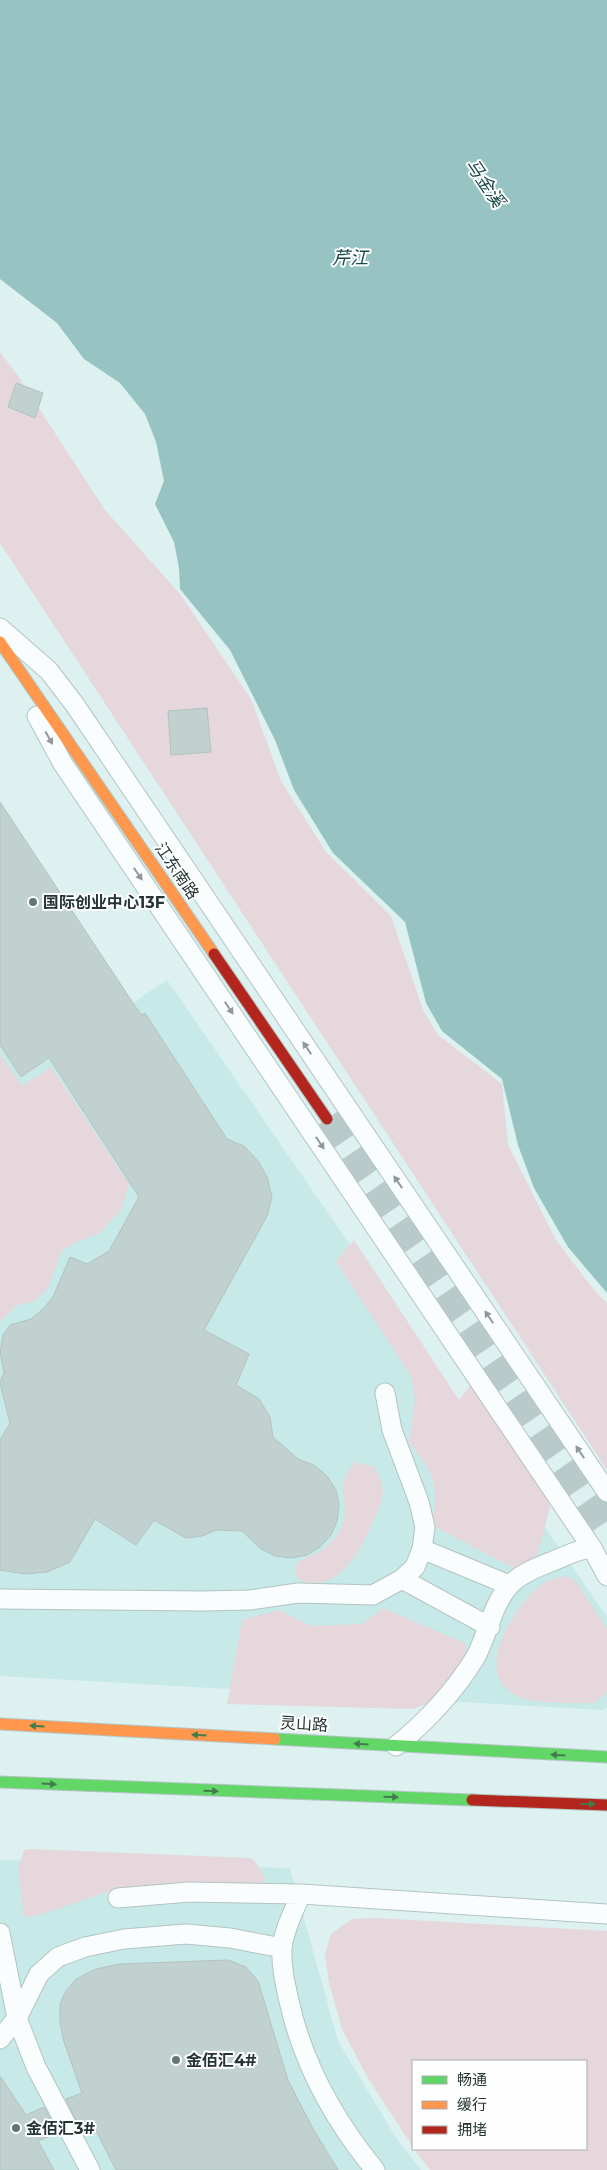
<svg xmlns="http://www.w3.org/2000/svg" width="607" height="2170" viewBox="0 0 607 2170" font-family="Montserrat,'Noto Sans SC',sans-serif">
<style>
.built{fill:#c7e9e8}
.green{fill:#e5d7dc}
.water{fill:#97c4c3}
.building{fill:#c0d1d0;stroke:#b1c2c1}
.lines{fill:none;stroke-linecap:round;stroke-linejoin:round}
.secondary-tunnel{stroke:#b8cbca;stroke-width:28;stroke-dasharray:28 14;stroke-linecap:butt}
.lane-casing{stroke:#b3c4c3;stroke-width:21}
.fast-casing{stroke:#b3c4c3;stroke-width:13}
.slow-casing{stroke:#b3c4c3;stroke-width:13}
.jam-casing{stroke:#b3c4c3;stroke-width:13}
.lane{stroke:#fafdfd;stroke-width:19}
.fast{stroke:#63d668;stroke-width:11}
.slow{stroke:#ff974d;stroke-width:11}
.jam{stroke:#b3261e;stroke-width:11}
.oneway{fill:#909898}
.oneway2{fill:#417d4b}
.poi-dot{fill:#667676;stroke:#fefefe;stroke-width:2}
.labels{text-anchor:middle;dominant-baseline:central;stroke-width:4;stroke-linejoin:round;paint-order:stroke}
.street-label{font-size:16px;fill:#263434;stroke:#fefefe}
.poi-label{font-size:16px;font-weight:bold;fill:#263434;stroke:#fefefe;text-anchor:start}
.water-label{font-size:18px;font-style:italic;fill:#174949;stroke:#fefefe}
</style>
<rect width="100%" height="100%" fill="#dcf1f0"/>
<!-- built -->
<path class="built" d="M 167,980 L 607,1617 L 607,1707 L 602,1710 L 0,1676 L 0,1046 L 21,1078 Z
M 0,1860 L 290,1868 L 338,2041 L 396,2138 L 421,2170 L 0,2170 Z"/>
<!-- green -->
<path class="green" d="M 0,352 L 16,373 L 105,510 L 180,594 L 251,699 L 281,781 L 326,852 L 391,916 L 423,1010 L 438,1035 L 502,1084 L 508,1145 L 556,1240 L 594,1290 L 607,1303 L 607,1470 L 0,543 Z
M 0,1054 L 22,1086 L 51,1067 L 129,1184 L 122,1209 L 100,1233 L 74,1243 L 61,1252 L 48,1288 L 34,1302 L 17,1305 L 0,1322 Z
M 354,1240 L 459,1400 L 472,1383 L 542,1476 L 550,1507 L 538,1553 L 526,1565 L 514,1568 L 433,1526 C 437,1481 437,1478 409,1442 L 415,1400 L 411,1376 L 336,1261 Z
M 354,1462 L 374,1467 C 379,1476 384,1485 382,1496 C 381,1504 376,1514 373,1521 C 361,1551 337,1596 298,1579 L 295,1569 L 299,1561 C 322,1553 344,1538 345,1510 C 345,1501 341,1491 343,1483 C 345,1476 351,1468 354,1462 Z
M 564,1576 L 576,1581 L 607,1629 L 607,1692 L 594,1703 C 578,1703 533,1704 521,1698 C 516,1695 505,1689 502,1684 C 482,1655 519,1602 542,1584 C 548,1580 557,1578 564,1576 Z
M 383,1608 L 465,1643 L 470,1666 L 448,1696 L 413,1709 L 227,1704 L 242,1620 L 279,1610 L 311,1626 L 362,1624 Z
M 31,1849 L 251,1858 C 259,1865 266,1878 265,1889 L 110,1891 L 40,1915 L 24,1917 L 18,1869 L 24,1850 Z
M 375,1918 L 607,1931 L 607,2170 L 430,2170 L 414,2149 L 586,2149 L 586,2061 L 413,2061 L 413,2147 L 369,2080 L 342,2029 L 329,1982 L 325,1955 L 331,1934 L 352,1919 Z"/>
<!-- water -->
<path class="water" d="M 0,0 L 607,0 L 607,1293 L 568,1247 L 534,1188 L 518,1145 L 502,1079 L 442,1031 L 426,1003 L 405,922 L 333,853 L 294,790 L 275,740 L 230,650 L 180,589 L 179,568 L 174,542 L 155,504 L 164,481 L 156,442 L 145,414 L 120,383 L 84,359 L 57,323 L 0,279 Z"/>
<!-- building -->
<path class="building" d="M 16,383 L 43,393 L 35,418 L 8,407 Z
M 207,708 L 211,752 L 171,755 L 168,711 Z
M 0,802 L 141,1015 L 145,1013 L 227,1139 L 244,1146 L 258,1161 L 267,1177 L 272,1197 L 267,1216 L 204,1330 L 249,1354 L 236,1385 L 259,1399 L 270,1417 L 273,1437 L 298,1459 L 314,1465 L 327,1476 L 336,1490 L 339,1505 L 337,1521 L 331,1535 L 320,1547 L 307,1555 L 291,1558 L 275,1556 L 261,1549 L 242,1531 L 216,1530 L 202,1536 L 186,1538 L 154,1520 L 136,1545 L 95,1519 L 70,1562 L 47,1572 L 25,1574 L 0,1570 L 0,1440 L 10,1423 L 0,1383 L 4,1372 L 0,1352 L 3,1335 L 10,1325 L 31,1319 L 43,1309 L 53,1297 L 70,1257 L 87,1264 L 109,1251 L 139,1197 L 49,1058 L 21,1077 L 0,1045 Z
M 228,1960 L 246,1967 L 258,1981 L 288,2080 L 312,2127 L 338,2170 L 116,2170 L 91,2121 L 79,2126 L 66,2099 L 82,2093 L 63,2039 L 60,2021 L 60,2004 L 66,1991 L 76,1979 L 96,1969 L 120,1964 Z
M 0,2076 L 26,2115 L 44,2107 L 58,2133 L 38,2141 L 54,2170 L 0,2170 Z"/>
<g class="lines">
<!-- secondary-tunnel -->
<path class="secondary-tunnel" d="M 327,1119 L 607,1527"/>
<defs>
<path id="lane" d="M 0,628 L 49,671 L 75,705 L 607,1492
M 37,716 L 63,764 L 592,1548 L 607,1576
M 422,1549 L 509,1585
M 402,1579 L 490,1627
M 0,1599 L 202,1601 L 250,1600 L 298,1593 L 373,1595 L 402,1579 L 415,1567 L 422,1549 L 425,1527 L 419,1502 L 392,1430 L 385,1393
M 396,1746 C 427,1721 454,1692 475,1658 C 488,1635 492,1604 510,1585 C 521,1573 538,1567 553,1561 C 566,1556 578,1549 592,1548
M 301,1894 C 294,1911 284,1929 282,1948 C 281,1966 285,1983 289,2001 C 303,2064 334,2120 375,2170
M 118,1898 L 189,1892 L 301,1894 L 607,1914
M 0,1933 L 17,2018 L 36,2067 L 90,2170
M 0,2039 L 17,2018 L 39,1974 L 58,1957 L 85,1947 L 124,1939 L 186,1934 L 230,1938 L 282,1948"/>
<path id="fast" d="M 275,1739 L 607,1757
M 0,1782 L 472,1800"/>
<path id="slow" d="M 0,642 L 214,954
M 0,1724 L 275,1739"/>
<path id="jam" d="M 214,954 L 327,1119
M 472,1800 L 607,1805"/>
</defs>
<!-- lane casing -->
<use href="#lane" class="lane-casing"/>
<!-- fast casing -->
<use href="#fast" class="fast-casing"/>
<!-- slow casing -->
<use href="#slow" class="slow-casing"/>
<!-- jam casing -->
<use href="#jam" class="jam-casing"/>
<!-- lane -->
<use href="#lane" class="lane"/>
<!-- fast -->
<use href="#fast" class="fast"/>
<!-- slow -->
<use href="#slow" class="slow"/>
<!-- jam -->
<use href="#jam" class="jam"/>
</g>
<!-- one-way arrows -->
<defs><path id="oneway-solid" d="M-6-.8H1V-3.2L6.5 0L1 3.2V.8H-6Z" transform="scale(1.25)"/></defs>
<g class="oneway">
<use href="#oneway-solid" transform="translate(49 738) rotate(61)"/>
<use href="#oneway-solid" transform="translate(138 874) rotate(56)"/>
<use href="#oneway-solid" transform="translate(229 1008) rotate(56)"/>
<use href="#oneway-solid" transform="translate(307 1048) rotate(-124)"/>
<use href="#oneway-solid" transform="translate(320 1143) rotate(56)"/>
<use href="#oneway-solid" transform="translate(398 1182) rotate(-124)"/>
<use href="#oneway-solid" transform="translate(489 1317) rotate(-124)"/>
<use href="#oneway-solid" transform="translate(580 1452) rotate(-124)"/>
</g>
<g class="oneway2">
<use href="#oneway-solid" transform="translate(37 1726) rotate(-177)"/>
<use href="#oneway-solid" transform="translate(199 1735) rotate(-177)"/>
<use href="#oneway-solid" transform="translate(361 1744) rotate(-177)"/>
<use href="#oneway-solid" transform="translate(558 1755) rotate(-177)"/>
<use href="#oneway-solid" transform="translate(49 1784) rotate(3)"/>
<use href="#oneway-solid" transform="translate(211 1791) rotate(2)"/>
<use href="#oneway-solid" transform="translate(391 1797) rotate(2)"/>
<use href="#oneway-solid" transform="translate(588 1804) rotate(2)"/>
</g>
<!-- markers -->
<g class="poi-dot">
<circle cx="33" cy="902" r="5"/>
<circle cx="176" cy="2060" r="5"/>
<circle cx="16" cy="2128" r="5"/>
</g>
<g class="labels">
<!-- street labels -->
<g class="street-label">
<text transform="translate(177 871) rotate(56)">江东南路</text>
<text transform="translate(304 1724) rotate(3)">灵山路</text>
</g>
<!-- poi labels -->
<g class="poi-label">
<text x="43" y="902">国际创业中心13F</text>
<text x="186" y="2060">金佰汇4#</text>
<text x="26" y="2128">金佰汇3#</text>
</g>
<!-- water labels -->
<g class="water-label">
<text transform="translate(485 183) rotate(56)">马金溪</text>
<text x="350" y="258">芹江</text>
</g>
</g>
<!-- legend -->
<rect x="412" y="2060" width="175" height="90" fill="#fefefe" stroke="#a8adad"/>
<rect x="422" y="2076" width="25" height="8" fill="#63d668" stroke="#a8adad"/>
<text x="457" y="2085" font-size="15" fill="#263434">畅通</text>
<rect x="422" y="2101" width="25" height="8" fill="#ff974d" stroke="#a8adad"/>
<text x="457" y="2110" font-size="15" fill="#263434">缓行</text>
<rect x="422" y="2126" width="25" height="8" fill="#b3261e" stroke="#a8adad"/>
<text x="457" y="2135" font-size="15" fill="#263434">拥堵</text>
</svg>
